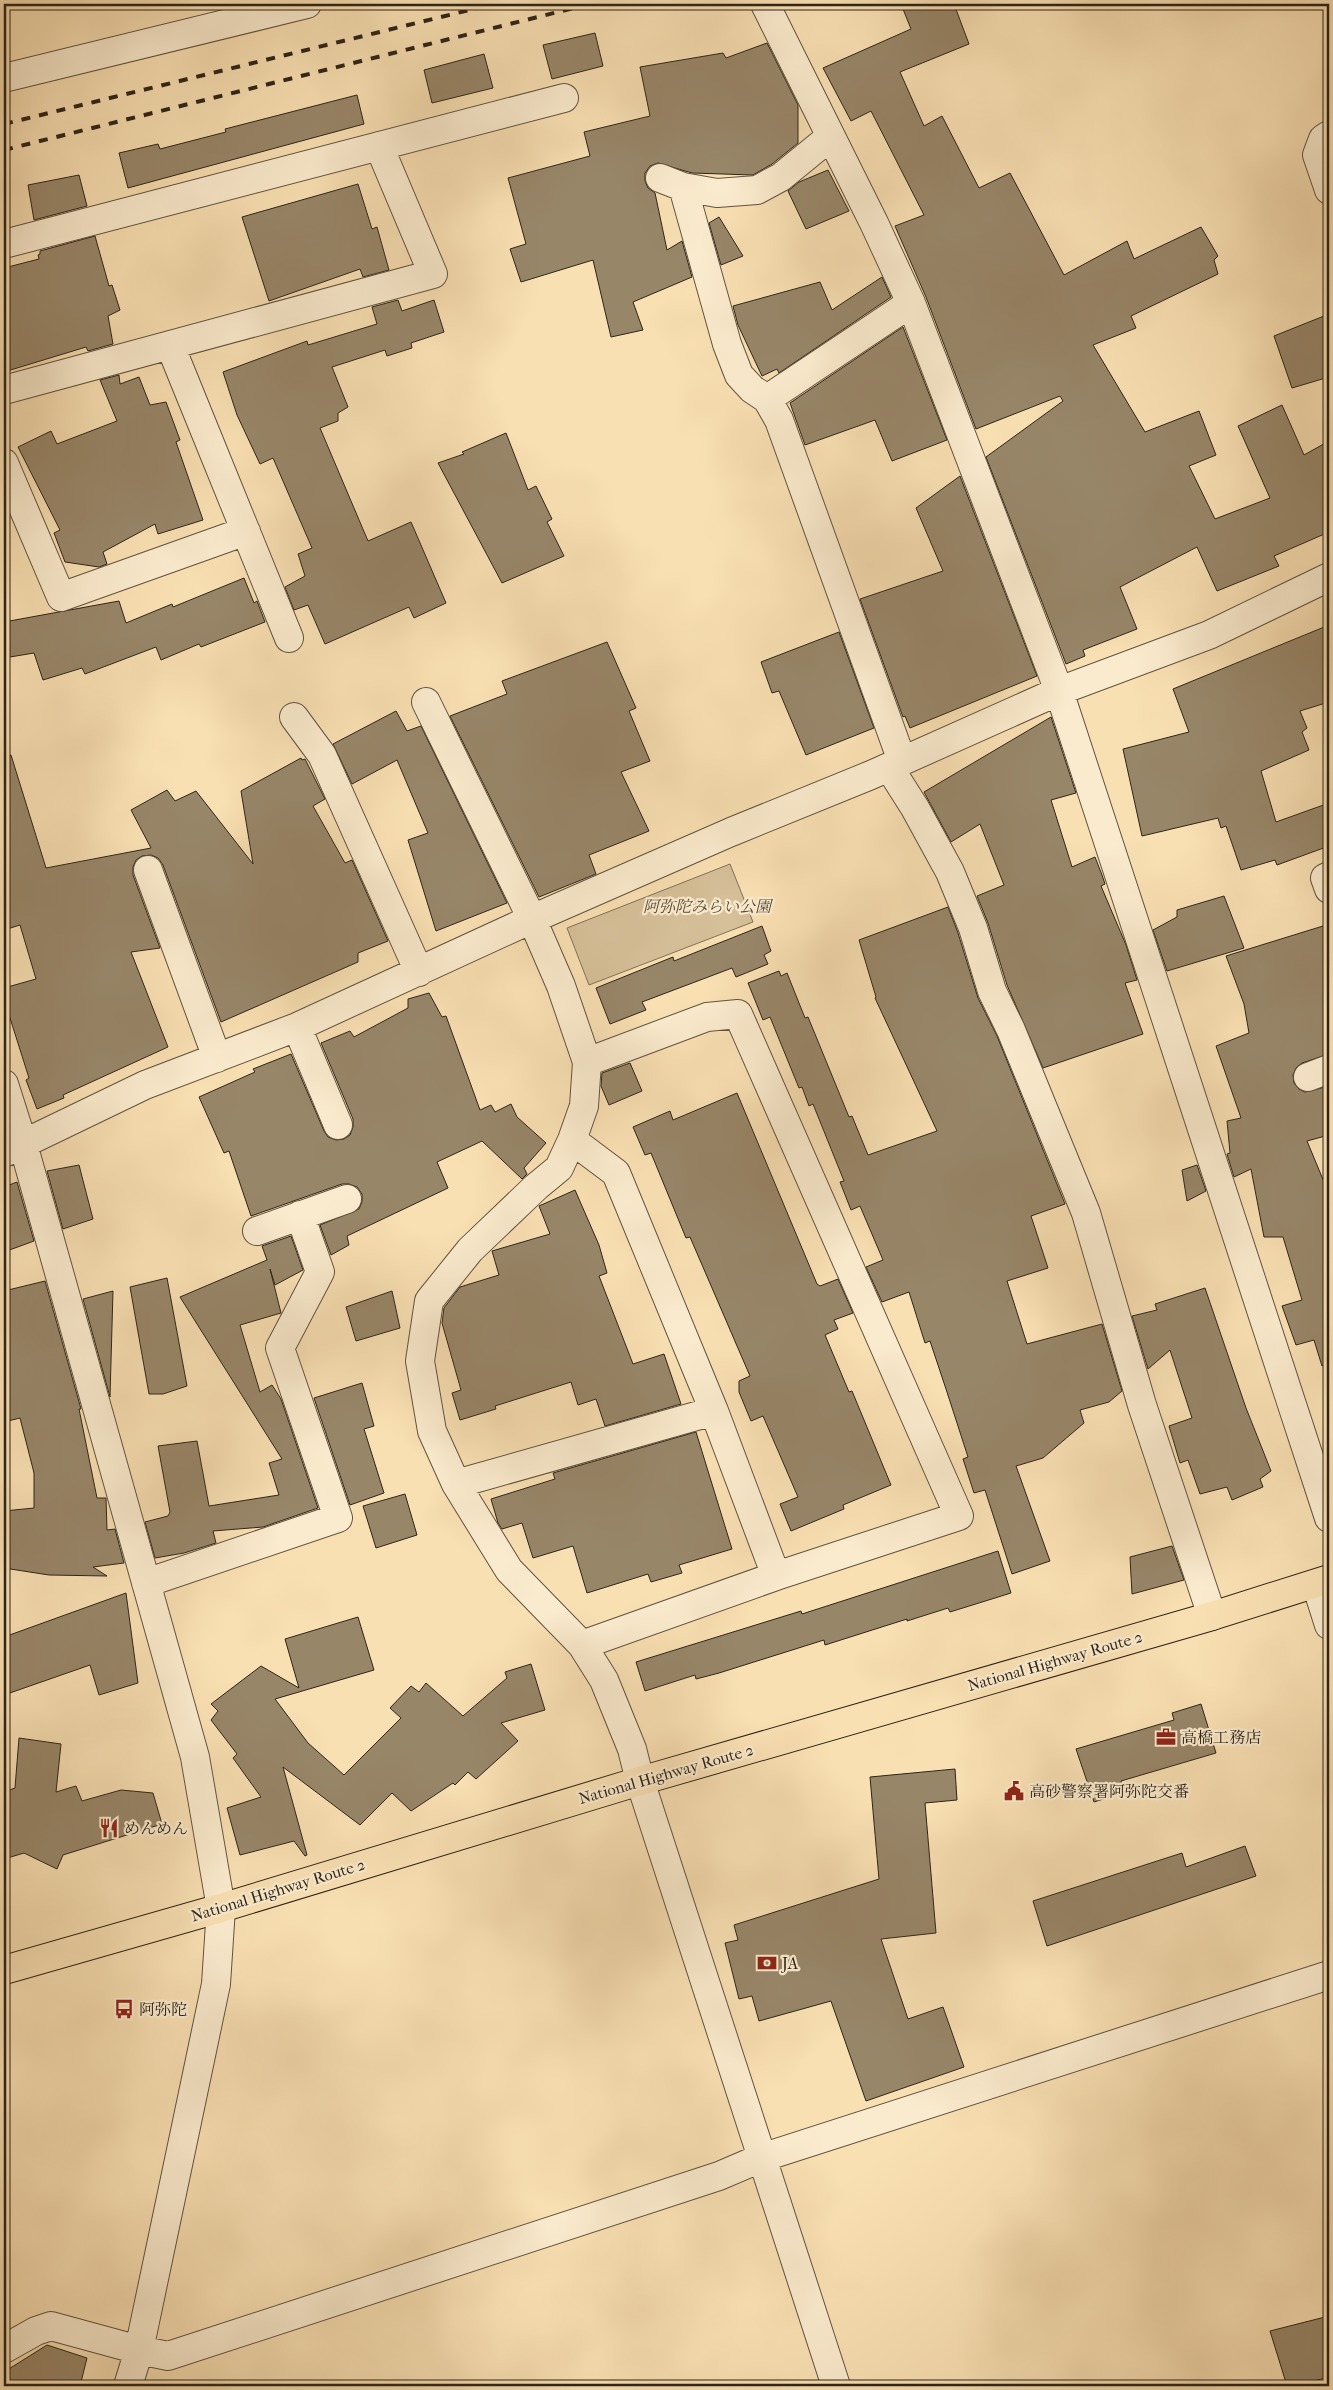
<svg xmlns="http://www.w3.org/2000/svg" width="1333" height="2390" viewBox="0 0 1333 2390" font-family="'IM FELL French Canon','Noto Serif JP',serif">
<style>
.green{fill:#d6c099;stroke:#827259}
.building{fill:#988669;stroke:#2e2419}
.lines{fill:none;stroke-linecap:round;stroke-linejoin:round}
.street-casing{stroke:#615340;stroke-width:30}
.highway-casing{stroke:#2e2419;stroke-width:30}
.street{stroke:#fbebce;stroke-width:28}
.highway{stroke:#f9e0b3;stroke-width:28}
.rail{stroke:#2e2419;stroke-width:4;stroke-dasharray:9 9;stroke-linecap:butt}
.labels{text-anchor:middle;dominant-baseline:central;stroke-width:4.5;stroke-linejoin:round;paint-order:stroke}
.park-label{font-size:16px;font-style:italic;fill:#584b39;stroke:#fbebce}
.street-label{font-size:16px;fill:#2e2419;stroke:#fbebce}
.poi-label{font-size:16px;fill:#2e2419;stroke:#fbebce;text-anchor:start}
</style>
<rect width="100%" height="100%" fill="#f9e0b3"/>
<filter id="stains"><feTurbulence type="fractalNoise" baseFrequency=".004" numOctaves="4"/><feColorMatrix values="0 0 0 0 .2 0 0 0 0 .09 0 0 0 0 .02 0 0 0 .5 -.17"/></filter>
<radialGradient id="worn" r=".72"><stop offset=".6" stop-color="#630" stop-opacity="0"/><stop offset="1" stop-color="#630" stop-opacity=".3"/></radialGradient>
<!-- green -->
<path class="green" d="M 730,864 L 753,922 L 589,985 L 567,928 Z"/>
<!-- building -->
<path class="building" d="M 901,4 L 954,4 L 969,44 L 900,72 L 924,126 L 942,116 L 979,188 L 1010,173 L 1064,275 L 1127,241 L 1134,259 L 1201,227 L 1218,256 L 1214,260 L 1218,274 L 1131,316 L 1136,328 L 1093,345 L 1145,432 L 1199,411 L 1216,455 L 1189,466 L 1215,519 L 1270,498 L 1238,426 L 1282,405 L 1304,455 L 1329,441 L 1329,532 L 1274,556 L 1279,566 L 1217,591 L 1197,547 L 1120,587 L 1137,629 L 1083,650 L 1085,656 L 1066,664 L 986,457 L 1063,401 L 1060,396 L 976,429 L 926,297 L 895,226 L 924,215 L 871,111 L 851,121 L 823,68 L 911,29 Z
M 595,33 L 603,66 L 552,79 L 543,45 Z
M 767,43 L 798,105 L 798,143 L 772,164 L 753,175 L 692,173 L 658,163 L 650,166 L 645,173 L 645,181 L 648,188 L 655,193 L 667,250 L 682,241 L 692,277 L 633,302 L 643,330 L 611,337 L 593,260 L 521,282 L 510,249 L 526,244 L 508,178 L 590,156 L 584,132 L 650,116 L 640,67 L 723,53 L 726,58 Z
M 484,54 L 493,88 L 432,103 L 424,70 Z
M 357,95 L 364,124 L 128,188 L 119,153 L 158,144 L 160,149 L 226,132 L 225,129 Z
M 828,170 L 849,211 L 806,229 L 788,191 L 799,182 Z
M 79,175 L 87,206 L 34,220 L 28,185 Z
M 358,184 L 372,229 L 377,227 L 389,270 L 363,277 L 360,269 L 269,301 L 242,217 Z
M 719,217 L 743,256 L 721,265 L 709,223 Z
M 95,236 L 109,286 L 112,285 L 120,310 L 108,316 L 113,344 L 88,351 L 86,347 L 4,372 L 4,268 L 39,259 L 38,255 L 40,254 L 40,251 Z
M 882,277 L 891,297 L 779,373 L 777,369 L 762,376 L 738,325 L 733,306 L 820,282 L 832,310 Z
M 398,300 L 402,311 L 434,300 L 444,332 L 411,343 L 412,348 L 387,356 L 385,350 L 332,367 L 348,407 L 338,413 L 338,421 L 320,428 L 368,541 L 411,522 L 446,603 L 414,618 L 409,607 L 325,644 L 308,605 L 294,610 L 285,587 L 305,576 L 298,554 L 312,548 L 273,458 L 260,464 L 237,415 L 223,372 L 307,341 L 308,345 L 377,324 L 372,307 Z
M 1329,314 L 1329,377 L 1292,388 L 1274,336 Z
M 903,327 L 947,440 L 892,461 L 875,420 L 805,445 L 790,403 Z
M 119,375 L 120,384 L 139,377 L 150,405 L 166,402 L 180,440 L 176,442 L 203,520 L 158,534 L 155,524 L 103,552 L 107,564 L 99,567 L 65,562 L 54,533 L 60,530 L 18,447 L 51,431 L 57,444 L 117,421 L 100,380 Z
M 506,433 L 528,490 L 536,486 L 552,519 L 547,522 L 564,556 L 502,583 L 438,463 L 464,454 L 462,452 Z
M 960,476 L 1037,676 L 910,728 L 905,716 L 903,717 L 860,599 L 943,571 L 916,508 Z
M 244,578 L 254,603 L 257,601 L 265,622 L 201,647 L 199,644 L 161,660 L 156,647 L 85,674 L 82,668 L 43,680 L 34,653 L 4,658 L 4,622 L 119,601 L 126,623 L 172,604 L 173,607 Z
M 1329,625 L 1329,702 L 1300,711 L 1307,728 L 1302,732 L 1309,750 L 1261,771 L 1276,822 L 1329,803 L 1329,846 L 1277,865 L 1275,860 L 1241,870 L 1226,826 L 1221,828 L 1218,818 L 1142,836 L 1123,749 L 1189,732 L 1173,689 Z
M 839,632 L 874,728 L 806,755 L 779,691 L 772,693 L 761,662 Z
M 607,642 L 636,708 L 629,711 L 650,761 L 621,772 L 649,831 L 589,855 L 596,874 L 539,897 L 450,716 L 507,694 L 502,681 Z
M 396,711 L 407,731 L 421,726 L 507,903 L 436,931 L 408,840 L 428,833 L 397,760 L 352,784 L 333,744 Z
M 1051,717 L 1076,793 L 1051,800 L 1072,867 L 1095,857 L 1102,875 L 1105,884 L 1101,886 L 1126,945 L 1137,980 L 1125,983 L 1143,1034 L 1043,1068 L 1007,985 L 988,923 L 977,896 L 1004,885 L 980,824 L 951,842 L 924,792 Z
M 11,755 L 46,868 L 151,848 L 131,810 L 167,790 L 175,801 L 196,791 L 253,864 L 241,791 L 301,758 L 302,760 L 305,759 L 325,799 L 313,806 L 345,863 L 352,860 L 388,941 L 358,953 L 358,962 L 221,1022 L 163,865 L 158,858 L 151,855 L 142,856 L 136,860 L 133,867 L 133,875 L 160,948 L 131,952 L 168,1047 L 63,1095 L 64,1098 L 37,1109 L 26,1080 L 29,1078 L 4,999 L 4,988 L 36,979 L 20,925 L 4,930 L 4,756 Z
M 1224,896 L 1244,948 L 1167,971 L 1153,930 L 1177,917 L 1177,910 Z
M 948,907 L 958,933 L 978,998 L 997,1036 L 1065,1204 L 1031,1216 L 1048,1268 L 1007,1281 L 1027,1344 L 1102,1324 L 1122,1391 L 1109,1402 L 1080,1410 L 1084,1423 L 1043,1458 L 1016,1466 L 1050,1561 L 1012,1574 L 985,1490 L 974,1493 L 963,1459 L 968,1457 L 946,1389 L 930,1341 L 925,1343 L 909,1292 L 882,1302 L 866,1267 L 883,1260 L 860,1206 L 851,1210 L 840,1182 L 844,1181 L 813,1104 L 809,1106 L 802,1087 L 799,1088 L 770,1017 L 763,1020 L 748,983 L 779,971 L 781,976 L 787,973 L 805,1018 L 808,1017 L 849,1117 L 852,1116 L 868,1155 L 937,1131 L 875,998 L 876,997 L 859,940 Z
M 762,926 L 771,951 L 764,955 L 768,964 L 736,977 L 732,968 L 642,1002 L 646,1010 L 610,1024 L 596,988 L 673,957 L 674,961 Z
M 1323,926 L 1329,943 L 1329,1054 L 1302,1063 L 1296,1068 L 1293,1075 L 1294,1083 L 1299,1089 L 1305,1092 L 1329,1086 L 1329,1135 L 1307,1141 L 1329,1194 L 1329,1364 L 1322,1366 L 1314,1340 L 1296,1345 L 1282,1306 L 1302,1300 L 1283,1237 L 1264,1237 L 1251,1169 L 1234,1177 L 1227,1154 L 1230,1153 L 1227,1121 L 1241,1118 L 1216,1046 L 1249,1033 L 1244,1004 L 1226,956 Z
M 429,993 L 442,1017 L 446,1016 L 480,1110 L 491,1105 L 495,1112 L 511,1104 L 517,1117 L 546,1143 L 524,1168 L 527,1174 L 522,1179 L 482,1141 L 437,1162 L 448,1188 L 347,1236 L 349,1245 L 331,1255 L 320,1225 L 359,1209 L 362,1202 L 362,1194 L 357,1187 L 349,1184 L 342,1184 L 251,1216 L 229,1151 L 224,1153 L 199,1097 L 255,1072 L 253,1069 L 291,1054 L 324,1131 L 328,1137 L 336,1140 L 344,1139 L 350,1135 L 353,1127 L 353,1119 L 321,1043 L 350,1031 L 354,1037 L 408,1008 L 408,999 Z
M 630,1063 L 642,1091 L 609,1105 L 601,1086 L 602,1073 Z
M 737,1093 L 817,1284 L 820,1286 L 838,1279 L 853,1313 L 834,1320 L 838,1329 L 825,1335 L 849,1392 L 852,1391 L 891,1485 L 843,1505 L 844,1509 L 791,1531 L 780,1504 L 798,1497 L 763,1416 L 751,1421 L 739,1392 L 739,1381 L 750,1376 L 690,1237 L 686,1238 L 651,1153 L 645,1155 L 633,1127 L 670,1111 L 673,1120 Z
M 79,1165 L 93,1219 L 63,1229 L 47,1171 Z
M 1197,1165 L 1206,1191 L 1187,1201 L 1182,1170 Z
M 17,1182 L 34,1241 L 4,1252 L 4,1187 Z
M 575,1190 L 599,1245 L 607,1273 L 599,1276 L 633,1364 L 664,1354 L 681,1404 L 605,1426 L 596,1399 L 578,1405 L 571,1382 L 495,1406 L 496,1409 L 460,1420 L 452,1393 L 461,1390 L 442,1323 L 444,1308 L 460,1287 L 499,1275 L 492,1251 L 550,1234 L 539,1206 Z
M 291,1236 L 303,1270 L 275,1285 L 270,1269 L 281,1313 L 240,1325 L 260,1392 L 272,1385 L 281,1399 L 318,1508 L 263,1527 L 213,1531 L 216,1543 L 184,1553 L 155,1558 L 145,1522 L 168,1516 L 170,1512 L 158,1446 L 197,1441 L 209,1506 L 279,1495 L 269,1463 L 282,1459 L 180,1297 L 267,1260 L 262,1246 Z
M 167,1278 L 187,1386 L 163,1394 L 149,1394 L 130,1287 Z
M 45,1281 L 81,1409 L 79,1409 L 97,1498 L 106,1498 L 107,1530 L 115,1529 L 124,1563 L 93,1567 L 107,1576 L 49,1575 L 4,1568 L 4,1511 L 34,1508 L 34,1473 L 20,1418 L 4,1422 L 4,1291 Z
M 1205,1288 L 1246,1408 L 1271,1471 L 1260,1479 L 1263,1487 L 1232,1500 L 1227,1487 L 1200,1494 L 1188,1460 L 1180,1463 L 1169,1426 L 1192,1418 L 1170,1350 L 1148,1369 L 1132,1316 L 1157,1310 L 1155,1304 Z
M 113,1291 L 110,1397 L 83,1299 Z
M 392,1291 L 400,1328 L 356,1341 L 346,1307 Z
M 362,1383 L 374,1426 L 364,1429 L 384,1493 L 350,1505 L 314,1398 Z
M 696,1432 L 732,1549 L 679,1565 L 682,1573 L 651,1582 L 648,1574 L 587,1593 L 573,1546 L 533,1558 L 522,1523 L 502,1529 L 498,1523 L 491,1499 L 555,1479 L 553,1473 Z
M 405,1494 L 417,1535 L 376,1548 L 363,1506 Z
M 1172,1546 L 1184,1580 L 1132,1594 L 1130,1557 Z
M 998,1551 L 1011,1593 L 950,1612 L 948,1608 L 907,1621 L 907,1619 L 825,1645 L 824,1640 L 719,1673 L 696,1679 L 695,1675 L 645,1691 L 636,1662 L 801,1611 L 802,1614 Z
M 126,1593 L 138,1683 L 99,1695 L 90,1665 L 4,1695 L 4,1637 Z
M 358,1617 L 374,1670 L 275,1699 L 308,1743 L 344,1775 L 401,1718 L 390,1708 L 411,1686 L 419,1692 L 426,1683 L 463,1716 L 507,1678 L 505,1672 L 531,1664 L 545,1710 L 501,1723 L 518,1741 L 476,1779 L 468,1772 L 455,1785 L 453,1783 L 411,1811 L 392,1793 L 360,1825 L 283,1767 L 307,1855 L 305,1856 L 294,1841 L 240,1855 L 227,1808 L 261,1797 L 233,1758 L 237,1754 L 211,1720 L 218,1711 L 211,1704 L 261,1666 L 299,1688 L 285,1639 Z
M 1201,1704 L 1216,1753 L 1121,1781 L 1125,1792 L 1094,1802 L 1076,1749 L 1174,1720 L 1172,1713 Z
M 19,1738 L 61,1744 L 56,1792 L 76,1786 L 82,1801 L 121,1790 L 153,1793 L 162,1824 L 63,1855 L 57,1869 L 24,1853 L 4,1859 L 4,1792 L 15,1788 Z
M 955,1769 L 957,1800 L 925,1803 L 936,1933 L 881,1939 L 908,2019 L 943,2007 L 964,2067 L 866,2101 L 831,2001 L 759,2021 L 752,1996 L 739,1999 L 725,1943 L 738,1940 L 734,1925 L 879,1879 L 870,1777 Z
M 1245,1846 L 1256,1876 L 1047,1946 L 1033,1901 L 1182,1853 L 1186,1867 Z
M 1329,2316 L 1329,2377 L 1295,2386 L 1287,2386 L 1270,2331 Z
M 47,2345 L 87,2358 L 80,2386 L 4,2386 L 4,2372 Z"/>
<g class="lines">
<defs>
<path id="street" d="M 765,4 L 874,223 L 911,303 L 1059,691 L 1329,1518
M 4,78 L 307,4
M 1329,135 L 1323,139 L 1317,155 L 1329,190
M 660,178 L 683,187 L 717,193 L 757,190 L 781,177 L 830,137
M 683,187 L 727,344 L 739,375 L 752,389 L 767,399 L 779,420 L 902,761
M 4,244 L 564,98
M 170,345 L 289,638
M 4,390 L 433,274 L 379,146
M 767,399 L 911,303
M 4,463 L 61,597 L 246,531
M 426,702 L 532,919 L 561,986 L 587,1062 L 584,1106 L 572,1140 L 559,1168 L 536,1187 L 470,1250 L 429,1301 L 420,1361 L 432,1431 L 456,1484 L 509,1570 L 582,1645 L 604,1680 L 632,1749 L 640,1781 L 836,2386
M 294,717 L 322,755 L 419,972
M 889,767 L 915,808 L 950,872 L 973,928 L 992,991 L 1011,1030 L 1086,1213 L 1142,1405 L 1212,1616
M 148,870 L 217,1058
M 1329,876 L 1325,878 L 1329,889
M 297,1027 L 338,1125
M 1308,1077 L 1329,1069
M 4,1084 L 23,1144 L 195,1757 L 221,1908 L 216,1984 L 139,2350 L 128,2386
M 572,1140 L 616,1173 L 714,1411 L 776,1576
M 4,1153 L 145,1085 L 297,1027 L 532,919 L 731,832 L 871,775 L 1059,691 L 1209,635 L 1329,577
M 257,1231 L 347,1199
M 456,1484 L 714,1411
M 146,1583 L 338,1518 L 280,1348 L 320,1272 L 300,1215
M 1316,1584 L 1329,1625
M 582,1645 L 776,1576 L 959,1516 L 738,1014 L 707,1017 L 587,1062
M 4,2349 L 36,2331 L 51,2326 L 139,2350 L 168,2356 L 719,2176 L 761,2158 L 1329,1975"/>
<path id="highway" d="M 4,1970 L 221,1908 L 640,1781 L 1212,1616 L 1329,1579"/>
</defs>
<!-- street casing -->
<use href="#street" class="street-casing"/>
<!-- highway casing -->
<use href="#highway" class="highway-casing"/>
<!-- street -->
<use href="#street" class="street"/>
<!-- highway -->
<use href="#highway" class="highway"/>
<!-- rail -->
<path class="rail" d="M 4,124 L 494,4
M 4,150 L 590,4"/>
</g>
<!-- icons -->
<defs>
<symbol id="office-bare" viewBox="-9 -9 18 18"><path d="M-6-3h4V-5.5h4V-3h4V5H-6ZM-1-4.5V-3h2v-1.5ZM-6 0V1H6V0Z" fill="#8f2418" stroke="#fbebce" stroke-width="2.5" paint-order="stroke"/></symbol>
<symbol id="civic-bare" viewBox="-9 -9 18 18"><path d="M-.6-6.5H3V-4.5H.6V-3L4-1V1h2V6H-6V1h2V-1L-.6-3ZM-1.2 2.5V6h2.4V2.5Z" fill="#8f2418" stroke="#fbebce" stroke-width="2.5" paint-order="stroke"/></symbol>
<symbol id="restaurant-bare" viewBox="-9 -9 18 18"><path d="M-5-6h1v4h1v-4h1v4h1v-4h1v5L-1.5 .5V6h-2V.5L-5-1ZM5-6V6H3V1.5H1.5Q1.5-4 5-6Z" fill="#8f2418" stroke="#fbebce" stroke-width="2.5" paint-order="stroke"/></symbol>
<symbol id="bank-bare" viewBox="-9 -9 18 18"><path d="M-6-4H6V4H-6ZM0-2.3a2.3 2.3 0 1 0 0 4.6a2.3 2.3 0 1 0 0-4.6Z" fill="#8f2418" stroke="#fbebce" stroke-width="2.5" paint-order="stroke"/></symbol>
<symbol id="bus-bare" viewBox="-9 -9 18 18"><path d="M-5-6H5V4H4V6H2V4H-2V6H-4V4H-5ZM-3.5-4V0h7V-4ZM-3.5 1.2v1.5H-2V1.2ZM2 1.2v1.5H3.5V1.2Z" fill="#8f2418" stroke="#fbebce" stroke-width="2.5" paint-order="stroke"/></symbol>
</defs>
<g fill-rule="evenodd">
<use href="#office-bare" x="1152" y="1723" width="28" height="28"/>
<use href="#civic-bare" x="1000" y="1777" width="28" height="28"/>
<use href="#restaurant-bare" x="95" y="1814" width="28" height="28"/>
<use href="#bank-bare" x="753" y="1949" width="28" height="28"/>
<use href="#bus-bare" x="110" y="1995" width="28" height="28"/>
</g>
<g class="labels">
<!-- park labels -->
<g class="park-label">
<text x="707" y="906">阿弥陀みらい公園</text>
</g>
<!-- street labels -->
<g class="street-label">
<text transform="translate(1055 1661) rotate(-16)">National Highway Route 2</text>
<text transform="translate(666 1774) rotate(-16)">National Highway Route 2</text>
<text transform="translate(278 1890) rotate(-17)">National Highway Route 2</text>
</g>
<!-- poi labels -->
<g class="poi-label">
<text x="1181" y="1737">高橋工務店</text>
<text x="1029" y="1791">高砂警察署阿弥陀交番</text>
<text x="124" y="1828">めんめん</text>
<text x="782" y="1963">JA</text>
<text x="139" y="2009">阿弥陀</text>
</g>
</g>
<!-- margin -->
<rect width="1333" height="2390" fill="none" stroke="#f9e0b3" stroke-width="20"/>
<rect x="5" y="5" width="1323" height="2380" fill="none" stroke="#2e2419" stroke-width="2.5"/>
<rect x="10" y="10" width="1313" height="2370" fill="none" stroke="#2e2419"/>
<rect width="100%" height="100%" filter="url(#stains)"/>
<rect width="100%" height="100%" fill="url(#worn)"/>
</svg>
